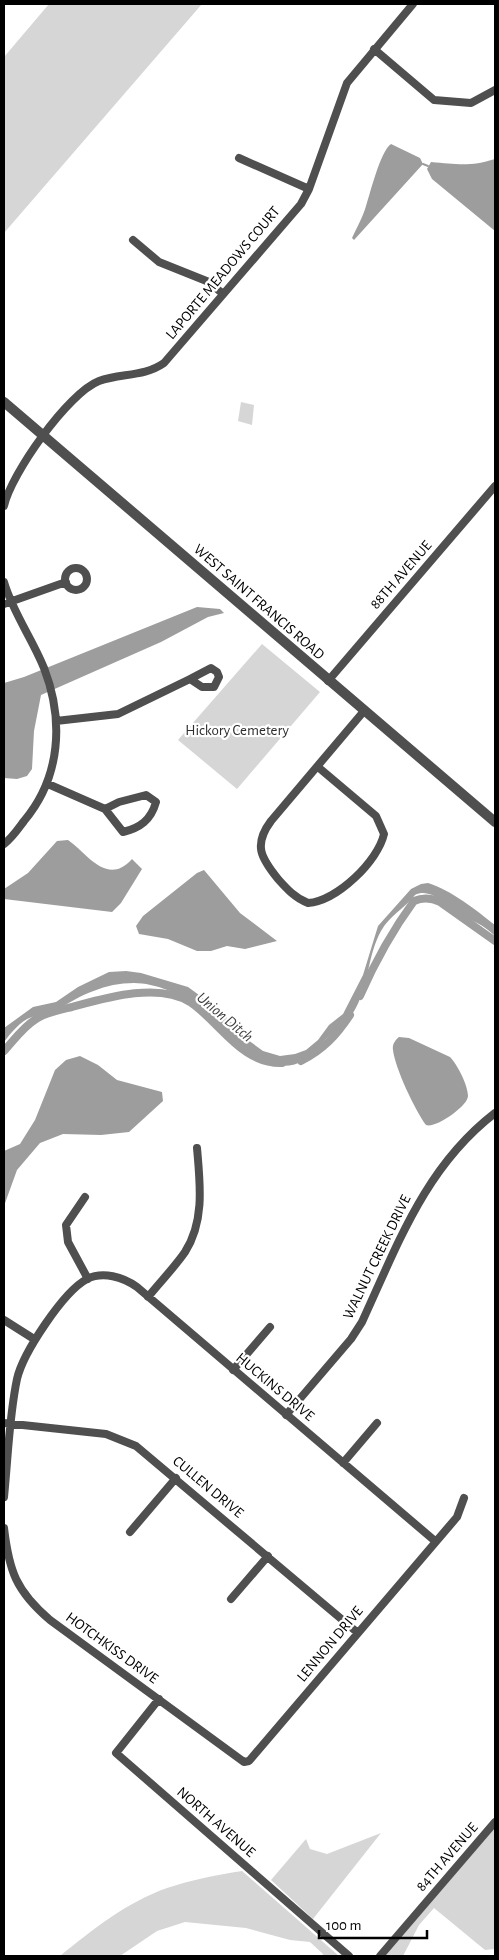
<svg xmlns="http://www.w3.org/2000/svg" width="499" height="1960" viewBox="0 0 499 1960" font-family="'Alegreya Sans',sans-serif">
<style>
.green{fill:#d6d6d6}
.water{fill:#9d9d9d}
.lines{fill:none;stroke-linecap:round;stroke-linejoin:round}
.stream{stroke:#9d9d9d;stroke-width:2}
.canal{stroke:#9d9d9d;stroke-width:8}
.minor{stroke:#4f4f4f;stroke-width:8}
.tertiary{stroke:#4f4f4f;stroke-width:10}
.labels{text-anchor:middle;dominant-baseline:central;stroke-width:4.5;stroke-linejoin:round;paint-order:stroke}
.street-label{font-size:15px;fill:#000;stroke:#fff}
.park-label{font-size:15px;fill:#2d2d2d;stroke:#fff}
.water-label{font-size:16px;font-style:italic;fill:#3e3e3e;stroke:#fff}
</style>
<rect width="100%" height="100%" fill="#fff"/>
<!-- green -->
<path class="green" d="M 49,4 L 202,4 L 4,233 L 4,57 Z
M 241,402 L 254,405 L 252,425 L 238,421 Z
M 262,644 L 320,692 L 237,789 L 178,740 Z
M 495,1826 L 495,1949 L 485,1950 L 434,1908 L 419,1925 L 403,1956 L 382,1956 Z
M 381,1833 L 313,1919 L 271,1880 L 306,1839 L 310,1849 L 327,1854 Z
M 242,1871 L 339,1956 L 322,1956 L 323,1954 L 310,1942 L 290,1940 L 246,1928 L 185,1922 L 157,1931 L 120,1956 L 60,1956 C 92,1930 127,1902 167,1888 C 191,1880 216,1875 242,1871 Z"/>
<!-- water -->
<path class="water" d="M 391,144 L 420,158 L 423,164 L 354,240 L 352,238 C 357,227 363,217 366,206 C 371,191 380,152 391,144 Z
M 495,159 L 495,231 L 432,179 L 427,169 L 431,162 C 456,164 470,167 495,159 Z
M 197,607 L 220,609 L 224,613 L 208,617 L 161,642 L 41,695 L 34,731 L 32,769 L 27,776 L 17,779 L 4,778 L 4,683 L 24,677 Z
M 68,840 C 87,853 107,887 132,859 L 142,869 L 121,903 L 112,912 L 4,899 L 4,889 L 28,873 L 57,841 Z
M 204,870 L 240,913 L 277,941 L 245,949 L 227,946 L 211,951 L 197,951 L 168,939 L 139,934 L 136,926 L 143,916 L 197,873 Z
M 428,883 C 451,890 476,910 495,925 L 495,936 C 484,925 473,921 459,914 C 446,906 431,887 415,895 C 405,908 389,916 381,931 C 367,956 369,988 353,1013 C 348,1022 337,1029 329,1036 C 321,1043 314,1055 305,1060 C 263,1084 225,1027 197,1006 C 181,994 155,983 134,983 C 105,983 81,995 57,1010 C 50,1015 40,1014 32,1017 C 20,1021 11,1033 4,1042 L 4,1028 L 33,1007 L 56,1002 L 78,987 L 109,972 L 126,971 L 141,973 L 188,987 L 221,1011 L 248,1040 L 263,1051 L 280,1056 L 295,1054 L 306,1050 L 318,1040 L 329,1025 L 343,1014 L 363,975 L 378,926 L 411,889 L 421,884 Z
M 399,1037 L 409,1038 L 450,1057 C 457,1064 468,1085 468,1096 C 468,1106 435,1129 426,1125 C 415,1110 395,1068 393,1050 C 392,1045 395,1040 399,1037 Z
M 80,1056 L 98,1065 L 117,1080 L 162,1092 L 163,1101 L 129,1132 L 101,1135 L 63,1134 L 40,1143 L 17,1170 L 4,1206 L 4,1151 L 20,1144 L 35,1120 L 55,1070 L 66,1060 Z"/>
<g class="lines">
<!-- stream -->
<path class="stream" d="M 423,164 L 428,166"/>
<!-- canal -->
<path class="canal" d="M 360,996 C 375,962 392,931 414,901 C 423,897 432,898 440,902 L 495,941
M 4,1051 C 14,1040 23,1027 36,1019 C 47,1012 59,1010 72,1007 C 105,998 158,982 190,1002 C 221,1023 241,1064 282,1063
M 301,1061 C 323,1050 336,1036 350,1015"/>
<!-- minor -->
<path class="minor" d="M 374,49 L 434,100 L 471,103 L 495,90
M 239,158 L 309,189
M 133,240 L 159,262 L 209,282 L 223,294
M 4,506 C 11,474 68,393 99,381 C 121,373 144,377 164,363 L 301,204 L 309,189 L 347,83 L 413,4
M65 579a11 11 0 1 1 22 0a11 11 0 1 1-22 0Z
M 4,582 C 13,613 32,638 44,668 C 64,720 61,777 24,821 C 18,829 12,838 4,844
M 4,604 L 66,582
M 328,681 L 495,486
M 56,721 L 118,714 L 190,679 L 202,687 L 214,687 L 219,677 L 217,672 L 211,668 L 190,679
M 318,767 L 376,816 L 384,834 C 378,861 337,901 308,903 C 295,898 287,889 278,879 C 261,858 253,845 271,821 L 364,711
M 48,784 L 105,809 L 123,832 C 140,828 151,820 156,802 L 146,795 L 119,802 L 105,809
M 85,1197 L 66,1225 L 68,1242 L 88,1279
M 148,1297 C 160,1282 174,1268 185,1252 C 205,1221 200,1183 197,1148
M 4,1320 L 34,1339
M 233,1370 L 270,1327
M 286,1415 L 351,1339 L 362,1322 C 398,1244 425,1167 495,1113
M 4,1423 L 106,1434 L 136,1446 L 358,1633
M 343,1463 L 377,1423
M 4,1497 C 8,1458 9,1417 17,1379 C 23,1353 63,1292 87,1279 C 103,1271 123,1277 137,1287 L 435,1541
M 4,1528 C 9,1571 16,1591 50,1620 L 244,1762 L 249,1761 L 457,1517 L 464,1498
M 130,1532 L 176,1478
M 231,1599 L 268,1556
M 159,1699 L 116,1753 L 349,1956
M 380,1956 L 495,1822"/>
<!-- tertiary -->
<path class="tertiary" d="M 4,402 L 495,822"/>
</g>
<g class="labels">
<!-- street labels -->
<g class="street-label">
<text transform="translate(223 273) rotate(-50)">LAPORTE MEADOWS COURT</text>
<text transform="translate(401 575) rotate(-49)">88TH AVENUE</text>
<text transform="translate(259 602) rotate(41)">WEST SAINT FRANCIS ROAD</text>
<text transform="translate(377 1257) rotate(-64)">WALNUT CREEK DRIVE</text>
<text transform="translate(275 1387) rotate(40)">HUCKINS DRIVE</text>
<text transform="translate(208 1487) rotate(40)">CULLEN DRIVE</text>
<text transform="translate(330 1644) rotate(-50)">LENNON DRIVE</text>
<text transform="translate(112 1648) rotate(36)">HOTCHKISS DRIVE</text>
<text transform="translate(216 1822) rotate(41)">NORTH AVENUE</text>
<text transform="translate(447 1857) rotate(-49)">84TH AVENUE</text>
</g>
<!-- park labels -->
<g class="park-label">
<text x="237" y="730">Hickory Cemetery</text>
</g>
<!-- water labels -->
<g class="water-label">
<text transform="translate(225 1017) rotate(40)">Union Ditch</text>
</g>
</g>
<!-- border -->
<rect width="499" height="1960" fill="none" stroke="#000000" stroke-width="10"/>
<!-- scale -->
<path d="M319 1930v8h108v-8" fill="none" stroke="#000000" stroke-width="2.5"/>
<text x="326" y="1930" font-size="15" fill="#000000" stroke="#ffffff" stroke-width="4" paint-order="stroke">100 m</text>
</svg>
